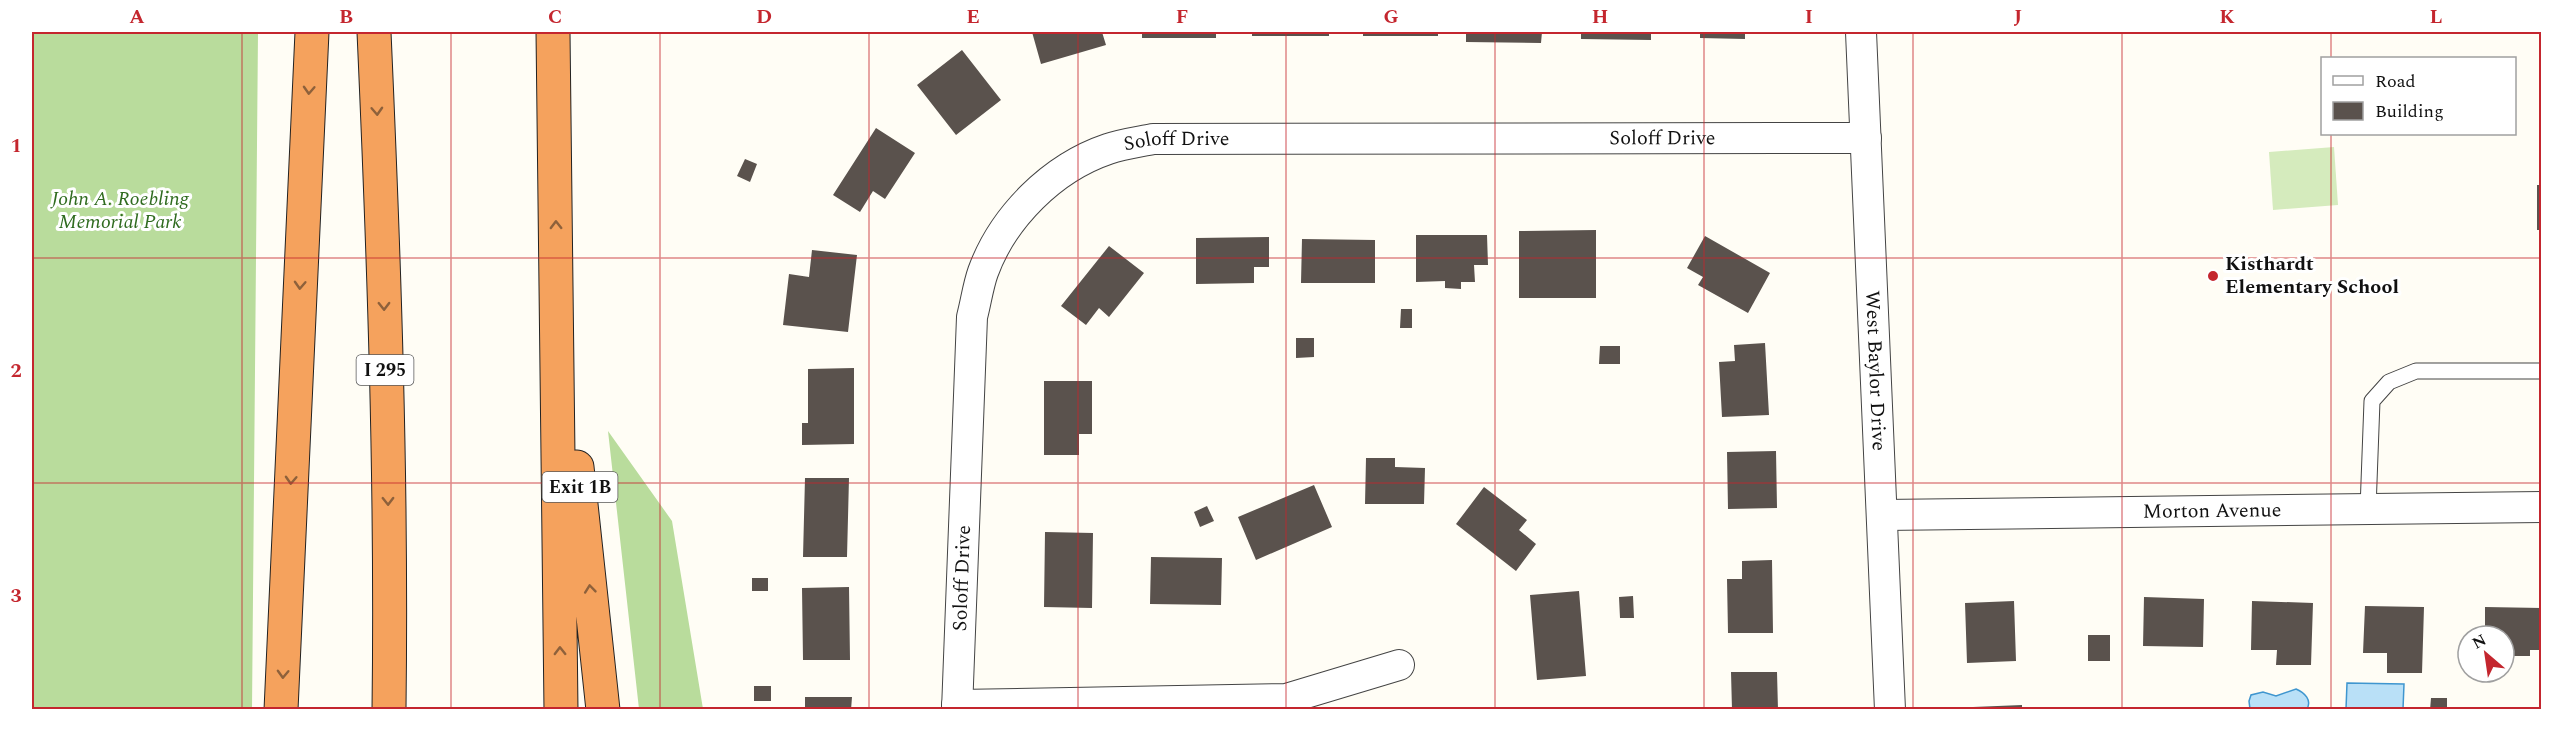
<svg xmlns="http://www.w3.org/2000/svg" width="2573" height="741" viewBox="0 0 2573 741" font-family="Spectral,serif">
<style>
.green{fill:#d5ebbd}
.forest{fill:#b9dc9c}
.water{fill:#b9e0f7;stroke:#3f96cf;stroke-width:1.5}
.building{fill:#5a524d}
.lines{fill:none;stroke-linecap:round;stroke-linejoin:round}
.lane-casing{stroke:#444;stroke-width:17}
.street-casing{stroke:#444;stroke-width:32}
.highway-casing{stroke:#222;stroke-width:35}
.lane{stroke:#fff;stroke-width:15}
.street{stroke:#fff;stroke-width:30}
.highway{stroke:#f5a25d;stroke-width:33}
.oneway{stroke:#8e613b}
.grid{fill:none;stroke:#c4262e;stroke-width:1.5;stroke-opacity:0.55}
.poi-dot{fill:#c4262e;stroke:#fff;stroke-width:2}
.labels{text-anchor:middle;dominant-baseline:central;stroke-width:6;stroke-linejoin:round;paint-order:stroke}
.shield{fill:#fff;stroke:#585858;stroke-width:1.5}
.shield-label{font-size:18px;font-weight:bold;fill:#111}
.street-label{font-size:20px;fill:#111;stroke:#fff}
.park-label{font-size:20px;font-style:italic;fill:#2f6b1f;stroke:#fff}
.poi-label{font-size:20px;font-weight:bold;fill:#111;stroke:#fff;text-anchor:start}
.neatline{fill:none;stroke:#c4262e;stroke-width:2}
.grid-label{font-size:20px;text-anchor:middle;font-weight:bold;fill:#c4262e}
</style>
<rect width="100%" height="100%" fill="#fffdf5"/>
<!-- green -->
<path class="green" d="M 2334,147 L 2338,205 L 2273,210 L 2269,152 Z"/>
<!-- forest -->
<path class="forest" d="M 32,32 L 258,32 L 252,709 L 32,709 Z
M 608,431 L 672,521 L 703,709 L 639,709 Z"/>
<!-- water -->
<path class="water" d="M 2347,683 L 2404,684 L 2403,709 L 2346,709 Z
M 2296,689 C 2305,693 2312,700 2307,709 L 2250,709 L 2249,701 L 2251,695 L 2263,692 L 2276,696 Z"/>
<!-- building -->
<path class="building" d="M 1032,32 L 1102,32 L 1106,45 L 1041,64 Z
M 1142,32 L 1216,32 L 1216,38 L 1142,38 Z
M 1252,32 L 1329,32 L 1329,36 L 1252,36 Z
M 1363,32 L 1438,32 L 1438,36 L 1363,36 Z
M 1466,32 L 1542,32 L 1541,43 L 1466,42 Z
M 1581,32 L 1651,32 L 1651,40 L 1581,39 Z
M 1700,32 L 1745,32 L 1745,39 L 1700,38 Z
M 962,50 L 1001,100 L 956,135 L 917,85 Z
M 876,128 L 915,153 L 885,199 L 873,191 L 860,212 L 833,195 Z
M 745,159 L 757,164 L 750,182 L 737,176 Z
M 2537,185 L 2542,185 L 2542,230 L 2537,230 Z
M 1596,230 L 1596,298 L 1519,298 L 1519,231 Z
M 1416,235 L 1487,235 L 1488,265 L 1474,265 L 1475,282 L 1461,282 L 1461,289 L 1445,288 L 1445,281 L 1416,282 Z
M 1705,236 L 1770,273 L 1748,313 L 1698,285 L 1703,277 L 1687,268 Z
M 1269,237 L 1269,267 L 1254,267 L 1254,283 L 1196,284 L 1196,238 Z
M 1302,239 L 1375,240 L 1375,283 L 1301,283 Z
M 1109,246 L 1144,273 L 1109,317 L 1099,308 L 1086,325 L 1061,306 Z
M 812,250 L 857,255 L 848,332 L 783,325 L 789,274 L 809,277 Z
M 1401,309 L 1412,309 L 1412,328 L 1400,328 Z
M 1296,338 L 1314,338 L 1314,357 L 1296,358 Z
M 1765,343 L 1769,415 L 1722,417 L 1719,362 L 1735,361 L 1734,345 Z
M 1600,346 L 1620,346 L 1620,364 L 1599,364 Z
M 854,368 L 854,444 L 802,445 L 802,423 L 808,423 L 808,369 Z
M 1044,381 L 1092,381 L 1092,434 L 1079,434 L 1079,455 L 1044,455 Z
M 1776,451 L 1777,508 L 1728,509 L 1727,452 Z
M 1366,458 L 1395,458 L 1395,467 L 1425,468 L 1424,504 L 1365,504 Z
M 805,478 L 849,478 L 847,557 L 803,557 Z
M 1314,485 L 1332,527 L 1256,560 L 1238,517 Z
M 1484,487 L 1527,520 L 1519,530 L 1536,544 L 1516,571 L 1456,524 Z
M 1207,506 L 1214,521 L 1200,527 L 1194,512 Z
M 1045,532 L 1093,533 L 1092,608 L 1044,607 Z
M 1151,557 L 1222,558 L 1221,605 L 1150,604 Z
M 1772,560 L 1773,633 L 1728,633 L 1727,579 L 1742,579 L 1742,561 Z
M 752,578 L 768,578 L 768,591 L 752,591 Z
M 849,587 L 850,660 L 803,660 L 802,588 Z
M 1579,591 L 1586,676 L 1537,680 L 1530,595 Z
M 1633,596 L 1634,618 L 1620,618 L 1619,597 Z
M 2144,597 L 2204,599 L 2203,647 L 2143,646 Z
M 2014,601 L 2016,661 L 1967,663 L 1965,603 Z
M 2252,601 L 2313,603 L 2311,665 L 2276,665 L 2277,650 L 2251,650 Z
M 2365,606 L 2424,607 L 2422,673 L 2387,673 L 2387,653 L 2363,653 Z
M 2485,607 L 2542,608 L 2542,650 L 2530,650 L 2530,656 L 2504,656 L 2504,636 L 2485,636 Z
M 2088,635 L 2110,635 L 2110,661 L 2088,661 Z
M 1731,672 L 1777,672 L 1778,710 L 1732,710 Z
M 754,686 L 771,686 L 771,701 L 754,701 Z
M 805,697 L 852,697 L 851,710 L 805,710 Z
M 2431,698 L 2447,698 L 2447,710 L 2430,710 Z
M 2022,705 L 2022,710 L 1973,710 L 1973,707 Z"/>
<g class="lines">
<defs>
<path id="lane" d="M 2368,509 L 2372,401 L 2389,382 L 2416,371 L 2542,371"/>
<g id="street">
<path id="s1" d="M 1861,32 L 1890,710"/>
<path id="s2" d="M 1882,515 L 2542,507"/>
<path d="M 957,705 L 1286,699 L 1399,665"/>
<path id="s3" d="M 957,710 L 972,317 C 976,302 978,286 983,272 C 1003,217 1052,168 1108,149 C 1122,144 1138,142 1153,139 L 1866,138"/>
</g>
<path id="highway" d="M 374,32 C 384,257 392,484 389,710
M 553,32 L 561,710
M 577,467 L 603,710
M 281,710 L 312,32"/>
</defs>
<!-- lane casing -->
<use href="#lane" class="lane-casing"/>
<!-- street casing -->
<use href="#street" class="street-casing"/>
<!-- highway casing -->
<use href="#highway" class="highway-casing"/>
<!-- lane -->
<use href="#lane" class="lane"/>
<!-- street -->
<use href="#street" class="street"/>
<!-- highway -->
<use href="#highway" class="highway"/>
</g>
<!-- one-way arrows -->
<defs><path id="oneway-chevron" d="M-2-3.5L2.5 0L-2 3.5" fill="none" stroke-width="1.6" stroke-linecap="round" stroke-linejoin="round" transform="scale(1.5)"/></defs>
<g class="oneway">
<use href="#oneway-chevron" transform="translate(309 90) rotate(93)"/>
<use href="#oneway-chevron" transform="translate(377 111) rotate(87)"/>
<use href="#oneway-chevron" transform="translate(556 225) rotate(-91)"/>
<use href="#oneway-chevron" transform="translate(300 285) rotate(93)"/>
<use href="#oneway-chevron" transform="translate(384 306) rotate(89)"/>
<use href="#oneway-chevron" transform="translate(291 480) rotate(93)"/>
<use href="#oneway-chevron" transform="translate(388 501) rotate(89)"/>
<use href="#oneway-chevron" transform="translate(590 589) rotate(-96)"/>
<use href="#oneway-chevron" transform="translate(560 651) rotate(-91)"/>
<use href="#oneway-chevron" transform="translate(283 674) rotate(92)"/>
</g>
<!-- grid -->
<path class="grid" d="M 242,32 L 242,710M 451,32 L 451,710M 660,32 L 660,710M 869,32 L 869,710M 1078,32 L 1078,710M 1286,32 L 1286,710M 1495,32 L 1495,710M 1704,32 L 1704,710M 1913,32 L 1913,710M 2122,32 L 2122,710M 2331,32 L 2331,58M 2331,134 L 2331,710M 32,258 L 2542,258M 32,483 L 2542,483"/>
<!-- markers -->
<circle class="poi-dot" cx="2213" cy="276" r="6"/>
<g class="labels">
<!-- shield labels -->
<g class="shield">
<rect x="356.5" y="355" width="57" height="30" rx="4.5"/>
<rect x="542.5" y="472" width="75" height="30" rx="4.5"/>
</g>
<g class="shield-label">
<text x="385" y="370">I 295</text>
<text x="580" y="487">Exit 1B</text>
</g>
<!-- street labels -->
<g class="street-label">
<text stroke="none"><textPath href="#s3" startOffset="1176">Soloff Drive</textPath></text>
<text stroke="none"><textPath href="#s3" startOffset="690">Soloff Drive</textPath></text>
<text stroke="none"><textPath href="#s1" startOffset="339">West Baylor Drive</textPath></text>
<text stroke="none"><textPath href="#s2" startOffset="330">Morton Avenue</textPath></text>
<text stroke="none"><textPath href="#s3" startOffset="132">Soloff Drive</textPath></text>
</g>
<!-- park labels -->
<g class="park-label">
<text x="120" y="199">John A. Roebling<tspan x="120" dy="23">Memorial Park</tspan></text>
</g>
<!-- poi labels -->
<g class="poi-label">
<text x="2225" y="264">Kisthardt<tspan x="2225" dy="23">Elementary School</tspan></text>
</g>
</g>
<!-- border -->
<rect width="2573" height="741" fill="none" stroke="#ffffff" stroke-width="66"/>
<!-- legend -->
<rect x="2321" y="57" width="195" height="78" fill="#ffffff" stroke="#a0a0a0" stroke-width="1.5"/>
<rect x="2333" y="76" width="30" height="9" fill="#ffffff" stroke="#a0a0a0" stroke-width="1.5"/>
<text x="2375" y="87" font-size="18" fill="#111111">Road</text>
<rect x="2333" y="102" width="30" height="18" fill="#5a524d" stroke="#a0a0a0" stroke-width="1.5"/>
<text x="2375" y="117" font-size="18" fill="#111111">Building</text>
<!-- north arrow -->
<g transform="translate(2486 654) rotate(331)"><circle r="28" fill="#ffffff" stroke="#a0a0a0" stroke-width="1.5"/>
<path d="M0-4.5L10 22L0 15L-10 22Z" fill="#c4262e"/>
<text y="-9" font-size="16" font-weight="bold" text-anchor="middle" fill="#111111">N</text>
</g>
<rect x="33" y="33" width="2507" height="675" class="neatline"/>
<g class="grid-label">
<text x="137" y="23">A</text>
<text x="346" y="23">B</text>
<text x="555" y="23">C</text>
<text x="764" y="23">D</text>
<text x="973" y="23">E</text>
<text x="1182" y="23">F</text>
<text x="1391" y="23">G</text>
<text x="1600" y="23">H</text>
<text x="1809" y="23">I</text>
<text x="2018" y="23">J</text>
<text x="2227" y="23">K</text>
<text x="2436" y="23">L</text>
<text x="16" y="152">1</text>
<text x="16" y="377">2</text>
<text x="16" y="602">3</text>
</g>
</svg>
